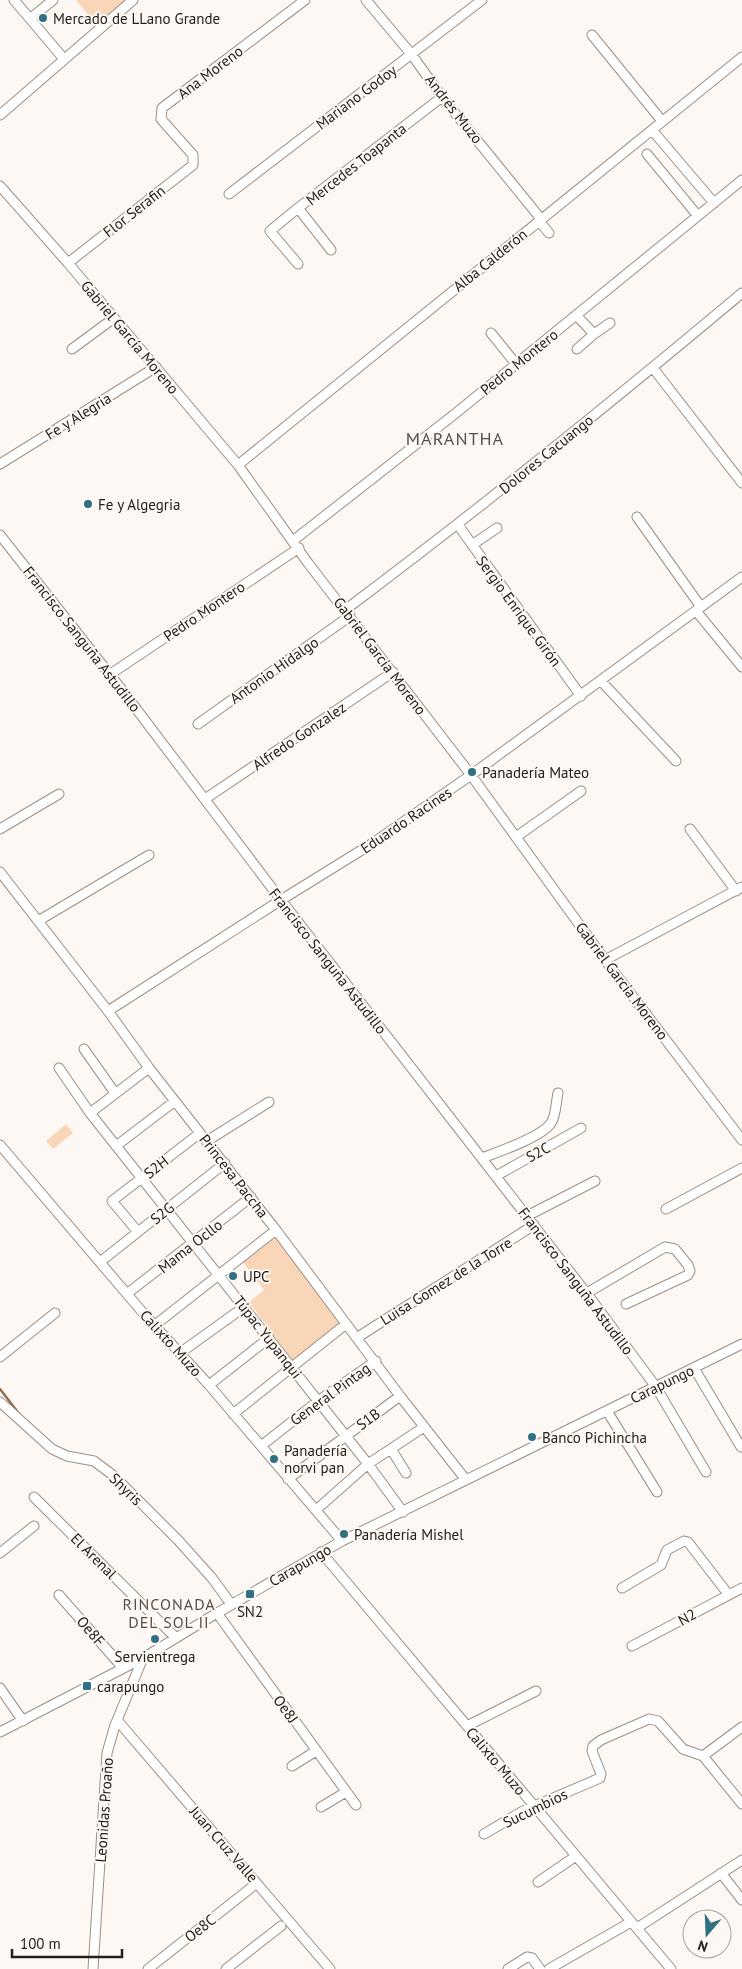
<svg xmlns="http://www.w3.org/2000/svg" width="742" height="1969" viewBox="0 0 742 1969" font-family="'PT Sans',sans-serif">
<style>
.green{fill:#fad6b8}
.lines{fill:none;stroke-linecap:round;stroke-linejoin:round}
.stream{stroke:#916e51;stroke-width:2.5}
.minor-casing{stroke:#9b8f86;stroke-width:11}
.minor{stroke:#fff;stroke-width:9}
.poi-dot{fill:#307284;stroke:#fef8f4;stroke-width:2}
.labels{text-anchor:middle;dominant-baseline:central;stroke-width:4;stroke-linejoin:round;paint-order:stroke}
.poi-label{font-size:15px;fill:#25201c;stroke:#fef8f4;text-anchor:start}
.street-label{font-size:15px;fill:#25201c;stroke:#fef8f4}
.neighbourhood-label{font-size:16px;letter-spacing:1px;fill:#584e45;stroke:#fef8f4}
.quarter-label{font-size:18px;letter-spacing:1px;fill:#584e45;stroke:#fef8f4}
</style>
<rect width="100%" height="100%" fill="#fef8f4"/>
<!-- green -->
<path class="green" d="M 76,0 L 127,0 L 97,26 Z
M 66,1124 L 73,1133 L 53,1149 L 46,1141 Z
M 276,1235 L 342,1323 L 292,1360 L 249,1302 L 264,1290 L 242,1261 Z"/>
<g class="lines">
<!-- stream -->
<path class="stream" d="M 0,1389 L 20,1415"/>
<defs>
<path id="minor" d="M 14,0 L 64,59
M 366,0 L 412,55 L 442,97 L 541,219
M 31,18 L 53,0
M 592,35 L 662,121
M 0,115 L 133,0
M 652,130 L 714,203
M 647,154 L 698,216
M 0,186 L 68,263 L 238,465 L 308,563 L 471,775 L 605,960 L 742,1140
M 229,194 L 482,0
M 298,208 L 331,250
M 539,221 L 549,233
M 68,263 L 193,165 L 193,155 L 161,119 L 162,108 L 305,0
M 298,264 L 270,231 L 298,208 L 442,97
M 576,315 L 594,334 L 577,349
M 491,333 L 516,364
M 594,334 L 610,323
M 72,349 L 114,318
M 653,368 L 742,483
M 0,464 L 156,367
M 238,465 L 742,57
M 637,517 L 701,607
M 458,525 L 581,696
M 0,535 L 122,690 L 281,900 L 591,1299 L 656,1387 L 706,1472
M 294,540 L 456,413 L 742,180
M 472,545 L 497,528
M 345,610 C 481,508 612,402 742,293
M 696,611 L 742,667
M 109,675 L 299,548
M 601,681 L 676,761
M 198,724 L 350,616
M 205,799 L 393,672
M 0,829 L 59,794
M 690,829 L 736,891
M 516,837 L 581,791
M 0,872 L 108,1011 L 149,1068 L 276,1230 L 400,1396 L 466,1480
M 38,921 L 149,855
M 605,960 L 742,887
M 108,1011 L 281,900 L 373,843 L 471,775 L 742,577
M 84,1049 L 115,1093
M 59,1068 L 90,1113 L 368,1464 L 403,1512
M 90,1113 L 149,1068
M 207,1141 L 269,1102
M 0,1145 L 144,1314 L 209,1385 L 342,1541
M 116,1146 L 175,1101
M 482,1158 C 498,1152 542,1137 551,1123 C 556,1116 556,1102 558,1093
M 496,1176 L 581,1128
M 666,1209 L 742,1168
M 527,1216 L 595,1181
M 138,1232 L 112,1201 L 200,1133
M 100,1262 L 225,1163
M 128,1293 L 251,1197
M 587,1293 L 665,1247 L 675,1249 L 688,1265 L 690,1271 L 688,1275 L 626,1304
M 155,1325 L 276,1230
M 358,1337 L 534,1225
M 180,1353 L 244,1307
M 0,1357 L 55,1313
M 694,1368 L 741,1447
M 209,1385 L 269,1338
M 0,1402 L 52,1449 L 67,1456 L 94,1461 L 114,1476 L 178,1540 L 212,1578 L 231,1604
M 607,1411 L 657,1492
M 233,1414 L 346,1324
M 261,1446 L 318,1401 L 376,1361
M 391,1449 L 406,1473
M 288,1479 L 400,1396
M 34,1497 L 176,1638
M 316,1510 L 368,1464 L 424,1427
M 321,1552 L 671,1969
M 0,1553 L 34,1526
M 622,1588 L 661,1565 L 667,1550 L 684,1541 L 688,1542 L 728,1594
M 59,1595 L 123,1668
M 217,1613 L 356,1805
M 632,1646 L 742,1588
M 0,1688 L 23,1721
M 117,1720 L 330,1969
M 467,1726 L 536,1691
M 0,1732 L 143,1658 L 217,1613 L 342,1541 L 742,1344
M 703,1756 L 742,1727
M 292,1766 L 316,1751
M 321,1807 L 346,1792
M 484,1834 L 523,1811 L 600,1778 L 601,1774 L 592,1751 L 593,1746 L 601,1740 L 649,1719 L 658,1721 L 683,1749 L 703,1756 L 742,1804
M 721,1873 L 742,1900
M 538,1882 L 576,1856
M 637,1928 L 742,1860
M 93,1969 L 107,1753 L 115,1725 L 143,1658
M 148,1969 L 252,1887
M 226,1969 L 281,1926
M 508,1969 L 527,1957 L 532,1958 L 540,1969
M 549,1969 L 631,1922"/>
</defs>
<!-- minor casing -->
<use href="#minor" class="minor-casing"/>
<!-- minor -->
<use href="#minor" class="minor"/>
</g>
<!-- markers -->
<g class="poi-dot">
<circle cx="43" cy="18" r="5"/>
<circle cx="88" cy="504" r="5"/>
<circle cx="472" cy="772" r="5"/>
<circle cx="233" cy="1276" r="5"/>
<circle cx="532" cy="1437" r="5"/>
<circle cx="274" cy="1459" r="5"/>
<circle cx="344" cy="1534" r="5"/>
<rect x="245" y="1589" width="10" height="10" rx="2.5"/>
<circle cx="155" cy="1639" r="5"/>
<rect x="82" y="1681" width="10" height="10" rx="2.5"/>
</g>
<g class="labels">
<!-- poi labels -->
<g class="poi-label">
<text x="53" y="18">Mercado de LLano Grande</text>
<text x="98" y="504">Fe y Algegria</text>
<text x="482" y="772">Panadería Mateo</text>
<text x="243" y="1276">UPC</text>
<text x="542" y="1437">Banco Pichincha</text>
<text x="284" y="1450">Panadería<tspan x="284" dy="17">norvi pan</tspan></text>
<text x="354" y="1534">Panadería Mishel</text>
<text x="250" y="1611" text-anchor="middle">SN2</text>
<text x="155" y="1656" text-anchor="middle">Servientrega</text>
<text x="97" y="1686">carapungo</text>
</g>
<!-- street labels -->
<g class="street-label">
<text transform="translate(210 72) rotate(-37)">Ana Moreno</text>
<text transform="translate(356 97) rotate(-37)">Mariano Godoy</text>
<text transform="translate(454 109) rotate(52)">Andrés Muzo</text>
<text transform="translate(356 164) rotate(-38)">Mercedes Toapanta</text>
<text transform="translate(134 211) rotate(-38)">Flor Serafin</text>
<text transform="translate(490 260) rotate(-39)">Alba Calderón</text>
<text transform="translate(130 337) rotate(50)">Gabriel García Moreno</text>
<text transform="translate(519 362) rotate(-39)">Pedro Montero</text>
<text transform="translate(78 416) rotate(-32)">Fe y Alegria</text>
<text transform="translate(546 454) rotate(-39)">Dolores Cacuango</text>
<text transform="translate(204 611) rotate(-34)">Pedro Montero</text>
<text transform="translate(519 611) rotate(54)">Sergio Enrique Girón</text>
<text transform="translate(82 639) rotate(52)">Francisco Sanguña Astudillo</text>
<text transform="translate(380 656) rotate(53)">Gabriel García Moreno</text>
<text transform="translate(274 670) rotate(-35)">Antonio Hidalgo</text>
<text transform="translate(299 736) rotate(-34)">Alfredo Gonzalez</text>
<text transform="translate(406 820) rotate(-34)">Eduardo Racines</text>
<text transform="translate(328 961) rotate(52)">Francisco Sanguña Astudillo</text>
<text transform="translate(622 981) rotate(53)">Gabriel García Moreno</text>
<text transform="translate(538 1152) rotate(-29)">S2C</text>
<text transform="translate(156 1167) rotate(-38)">S2H</text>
<text transform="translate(234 1176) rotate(52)">Princesa Paccha</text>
<text transform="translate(162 1213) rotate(-38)">S2G</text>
<text transform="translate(190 1246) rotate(-38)">Mama Ocllo</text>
<text transform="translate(446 1281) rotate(-32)">Luisa Gomez de la Torre</text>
<text transform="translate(576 1281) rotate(53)">Francisco Sanguña Astudillo</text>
<text transform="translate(268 1337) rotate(52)">Túpac Yupanqui</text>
<text transform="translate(171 1343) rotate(48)">Calixto Muzo</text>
<text transform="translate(662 1384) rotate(-26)">Carapungo</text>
<text transform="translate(330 1394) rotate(-36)">General Pintag</text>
<text transform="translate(368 1419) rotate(-36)">S1B</text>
<text transform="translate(126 1489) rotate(44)">Shyris</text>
<text transform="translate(94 1556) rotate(45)">El Arenal</text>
<text transform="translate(300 1565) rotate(-30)">Carapungo</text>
<text transform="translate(687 1617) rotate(-29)">N2</text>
<text transform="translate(91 1631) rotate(49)">Oe8F</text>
<text transform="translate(286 1709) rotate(54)">Oe8J</text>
<text transform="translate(496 1761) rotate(50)">Calixto Muzo</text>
<text transform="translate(535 1808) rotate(-26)">Sucumbios</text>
<text transform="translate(104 1810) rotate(-86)">Leonidas Proaño</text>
<text transform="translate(224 1844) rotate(49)">Juan Cruz Valle</text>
<text transform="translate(200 1928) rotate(-38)">Oe8C</text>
</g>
<!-- neighbourhood labels -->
<g class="neighbourhood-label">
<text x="169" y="1604">RINCONADA<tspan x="169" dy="18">DEL SOL II</tspan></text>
</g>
<!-- quarter labels -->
<g class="quarter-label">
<text x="455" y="438">MARANTHA</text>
</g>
</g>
<!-- north arrow -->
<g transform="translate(707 1934) rotate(199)"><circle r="24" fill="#fef8f4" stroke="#a7a29e"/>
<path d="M0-4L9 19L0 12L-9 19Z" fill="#307284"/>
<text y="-8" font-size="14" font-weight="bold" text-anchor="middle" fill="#25201c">N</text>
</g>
<!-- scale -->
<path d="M12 1949v8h110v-8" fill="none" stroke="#25201c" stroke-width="2.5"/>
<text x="20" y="1949" font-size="15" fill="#25201c" stroke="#fef8f4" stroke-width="4" paint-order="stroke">100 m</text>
</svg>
